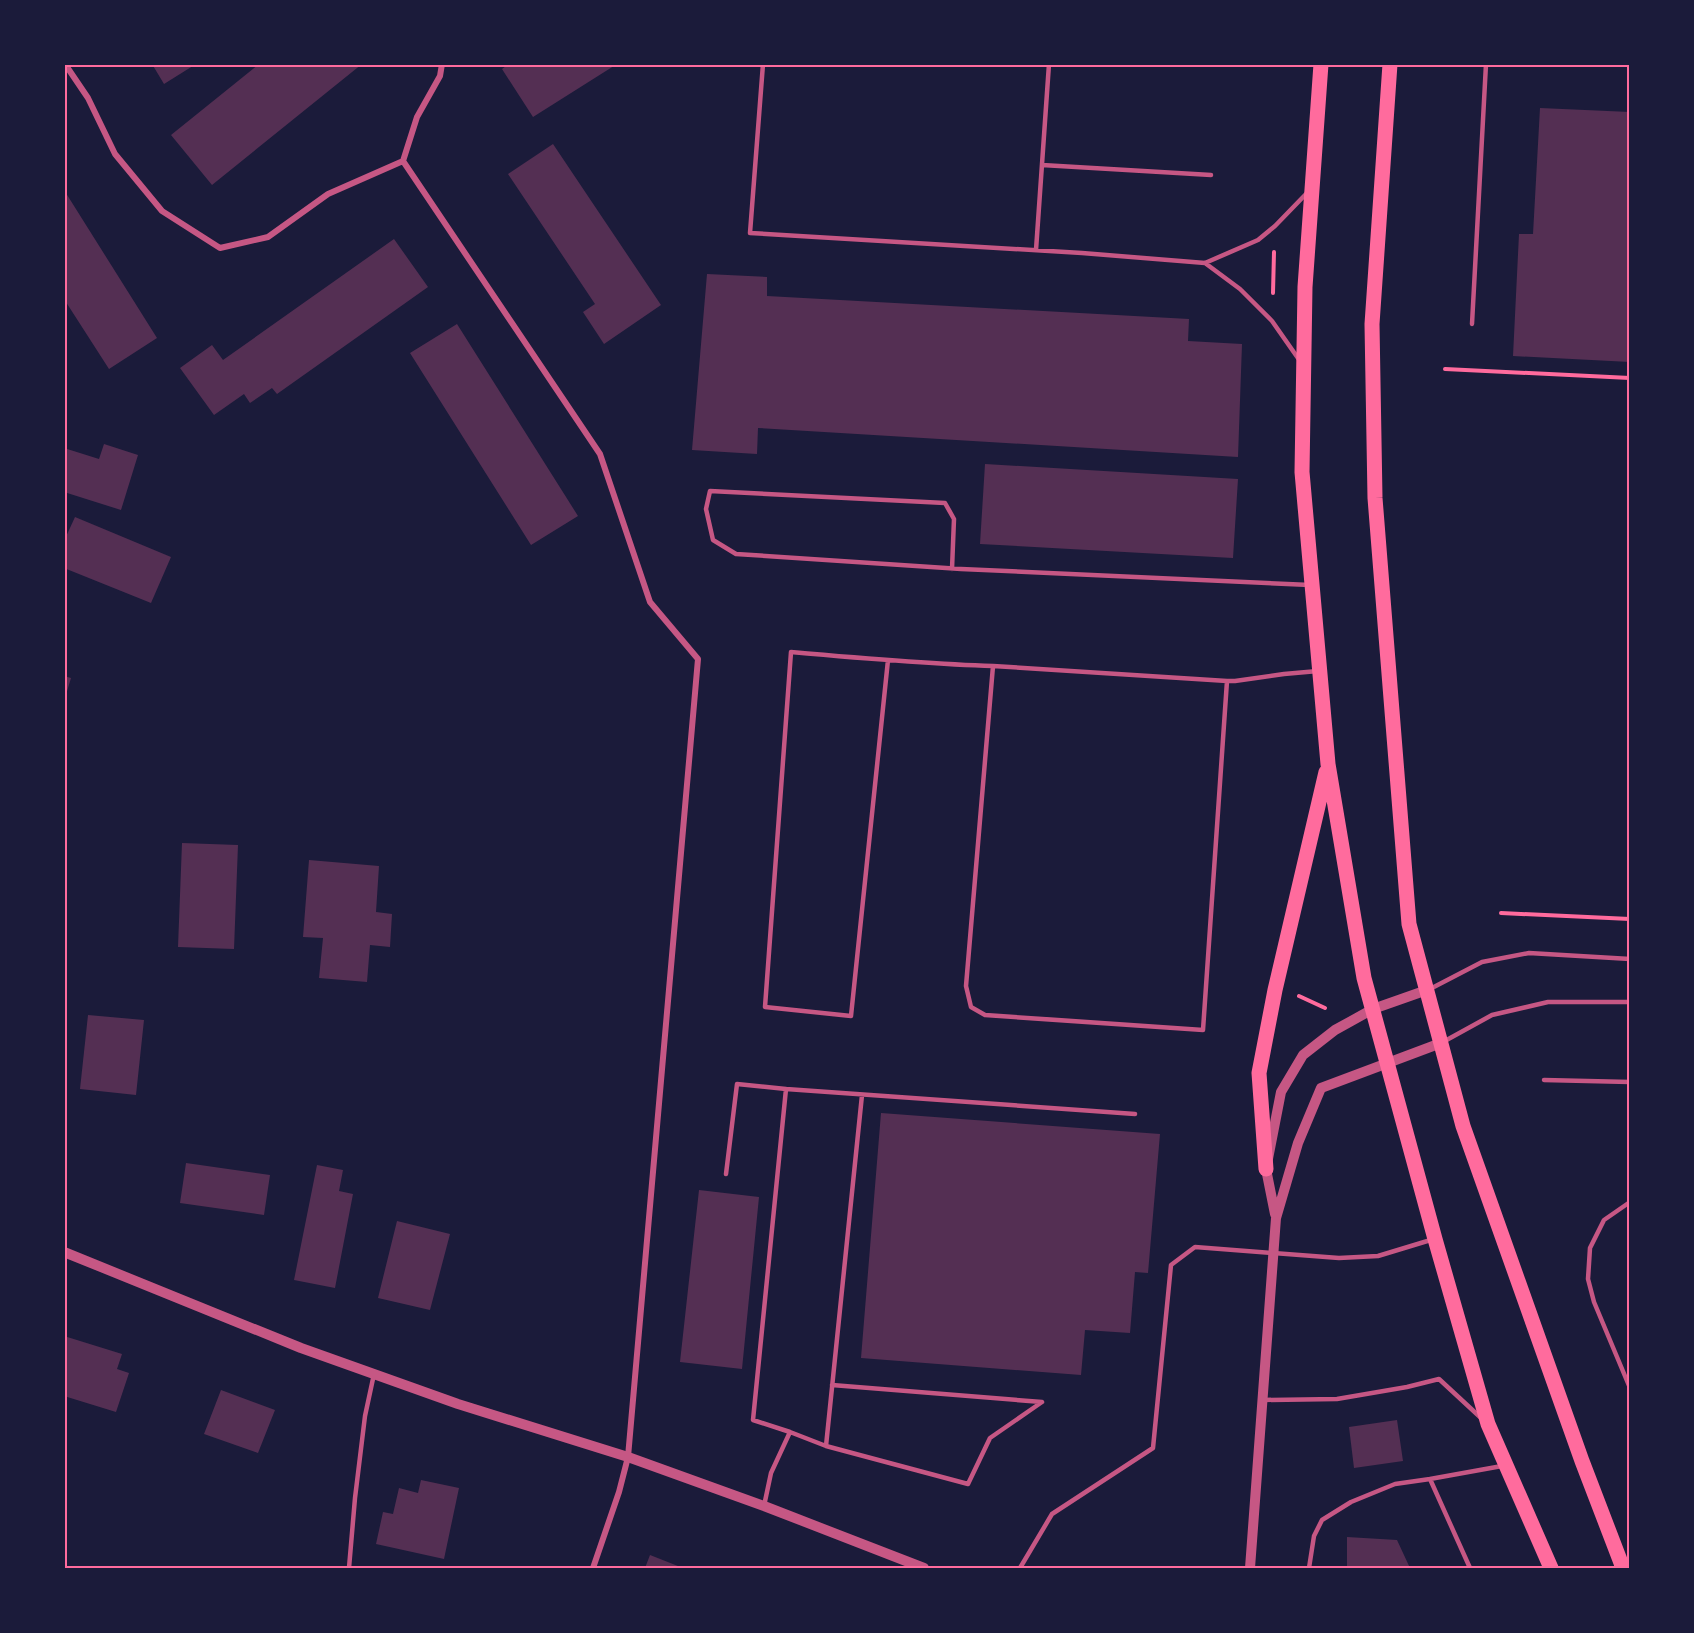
<svg xmlns="http://www.w3.org/2000/svg" width="1694" height="1633" viewBox="0 0 1694 1633" font-family="Raleway,sans-serif">
<style>
.building{fill:#542f53}
.lines{fill:none;stroke-linecap:round;stroke-linejoin:round}
.path{stroke:#ff6b9d;stroke-width:4}
.service{stroke:#c65784;stroke-width:4.5}
.minor{stroke:#c65784;stroke-width:6}
.tertiary{stroke:#c65784;stroke-width:10}
.primary{stroke:#ff6b9d;stroke-width:15}
.neatline{fill:none;stroke:#ff6b9d;stroke-width:2}
</style>
<rect width="100%" height="100%" fill="#1b1b3a"/>
<!-- building -->
<path class="building" d="M 152,64 L 196,64 L 164,84 Z
M 259,64 L 362,64 L 212,185 L 171,135 Z
M 509,64 L 617,64 L 533,117 L 502,69 Z
M 1540,108 L 1630,112 L 1630,362 L 1513,356 L 1519,234 L 1533,234 Z
M 553,144 L 661,305 L 604,344 L 583,312 L 595,304 L 508,174 Z
M 64,190 L 157,338 L 109,369 L 64,299 Z
M 394,239 L 428,287 L 277,394 L 272,388 L 250,403 L 244,394 L 214,415 L 180,368 L 212,345 L 223,360 Z
M 707,274 L 767,277 L 767,296 L 1189,319 L 1188,341 L 1242,344 L 1238,457 L 758,428 L 757,454 L 692,450 Z
M 457,324 L 578,516 L 531,545 L 410,353 Z
M 104,444 L 138,455 L 121,510 L 64,492 L 64,448 L 99,459 Z
M 985,464 L 1238,479 L 1233,558 L 980,544 Z
M 75,517 L 171,557 L 151,603 L 64,568 L 64,541 Z
M 64,676 L 71,678 L 65,698 L 64,698 Z
M 182,843 L 238,845 L 234,949 L 178,947 Z
M 309,860 L 379,866 L 376,912 L 392,914 L 390,947 L 370,945 L 367,982 L 319,978 L 323,938 L 303,937 Z
M 88,1015 L 144,1020 L 136,1095 L 80,1089 Z
M 881,1113 L 1160,1134 L 1148,1273 L 1135,1272 L 1130,1333 L 1085,1330 L 1081,1375 L 861,1358 Z
M 186,1163 L 270,1175 L 264,1215 L 180,1203 Z
M 317,1165 L 343,1170 L 339,1191 L 353,1194 L 335,1288 L 294,1280 Z
M 699,1190 L 759,1197 L 742,1369 L 680,1362 Z
M 397,1221 L 450,1234 L 430,1310 L 378,1298 Z
M 64,1336 L 122,1354 L 117,1369 L 129,1373 L 116,1412 L 64,1396 Z
M 221,1390 L 275,1410 L 258,1453 L 204,1434 Z
M 1397,1420 L 1403,1461 L 1354,1468 L 1349,1427 Z
M 421,1480 L 459,1488 L 444,1559 L 376,1544 L 383,1512 L 393,1514 L 399,1488 L 418,1493 Z
M 1347,1537 L 1397,1540 L 1410,1568 L 1347,1568 Z
M 650,1555 L 683,1568 L 645,1568 Z"/>
<g class="lines">
<!-- path -->
<path class="path" d="M 1273,293 L 1274,252
M 1445,369 L 1630,378
M 1501,913 L 1630,919
M 1299,996 L 1325,1008"/>
<!-- service -->
<path class="service" d="M 763,64 L 750,233 L 1082,253 L 1205,263 L 1258,240 L 1275,226 L 1306,194
M 1042,165 L 1211,175
M 1036,250 L 1049,64
M 1205,263 L 1240,289 L 1272,321 L 1300,361
M 1472,324 L 1486,64
M 952,569 L 954,519 L 945,503 L 710,491 L 706,509 L 713,540 L 736,554 L 961,569 L 1310,585
M 888,660 L 851,1016 L 765,1007 L 791,652 C 858,658 925,664 993,666
M 1227,681 L 1203,1030 L 985,1015 L 971,1007 L 966,986 L 993,666 L 1227,681 L 1235,681 L 1284,674 L 1318,671
M 1430,989 L 1482,962 L 1529,953 L 1630,959
M 1443,1042 L 1492,1015 L 1548,1002 L 1630,1002
M 1544,1080 L 1630,1082
M 726,1174 L 737,1084 L 786,1089
M 1630,1202 L 1604,1220 L 1590,1248 L 1588,1279 L 1594,1302 L 1630,1388
M 1262,1400 L 1337,1399 L 1407,1387 L 1439,1379 L 1480,1417
M 790,1432 L 826,1446 L 862,1095
M 826,1446 L 968,1484 L 990,1438 L 1042,1402 L 832,1385
M 764,1506 L 771,1473 L 790,1432 L 753,1420 L 786,1089 L 1135,1114
M 349,1568 L 355,1498 L 365,1416 L 374,1374
M 1020,1568 L 1052,1514 L 1153,1448 L 1171,1265 L 1195,1247 L 1339,1258 L 1378,1256 L 1434,1239
M 1309,1568 L 1314,1536 L 1322,1520 L 1351,1502 L 1395,1484 L 1430,1479
M 1470,1568 L 1430,1479 L 1502,1466"/>
<!-- minor -->
<path class="minor" d="M 65,64 L 88,98 L 115,154 L 162,211 L 220,248 L 268,237 L 328,194 L 403,161 L 417,117 L 440,76 L 442,64
M 403,161 L 600,454 L 650,602 L 698,659 L 628,1457 L 619,1492 L 593,1568"/>
<!-- tertiary -->
<path class="tertiary" d="M 1275,1214 L 1266,1169 L 1281,1092 L 1303,1055 L 1335,1030 L 1373,1009 L 1427,990
M 64,1252 L 301,1348 L 458,1404 L 628,1457 L 764,1506 L 924,1568
M 1250,1568 L 1276,1218 L 1298,1143 L 1321,1088 L 1441,1043"/>
<!-- primary -->
<path class="primary" d="M 1321,64 L 1305,287 L 1302,472 L 1328,764 L 1364,978 L 1435,1239 L 1488,1424 L 1551,1568
M 1390,64 L 1372,324 L 1375,498 L 1409,924 L 1463,1126 L 1582,1461 L 1623,1568
M 1266,1169 L 1259,1073 L 1275,990 L 1326,772"/>
</g>
<!-- border -->
<rect width="1694" height="1633" fill="none" stroke="#1b1b3a" stroke-width="132"/>
<rect x="66" y="66" width="1562" height="1501" class="neatline"/>
</svg>
